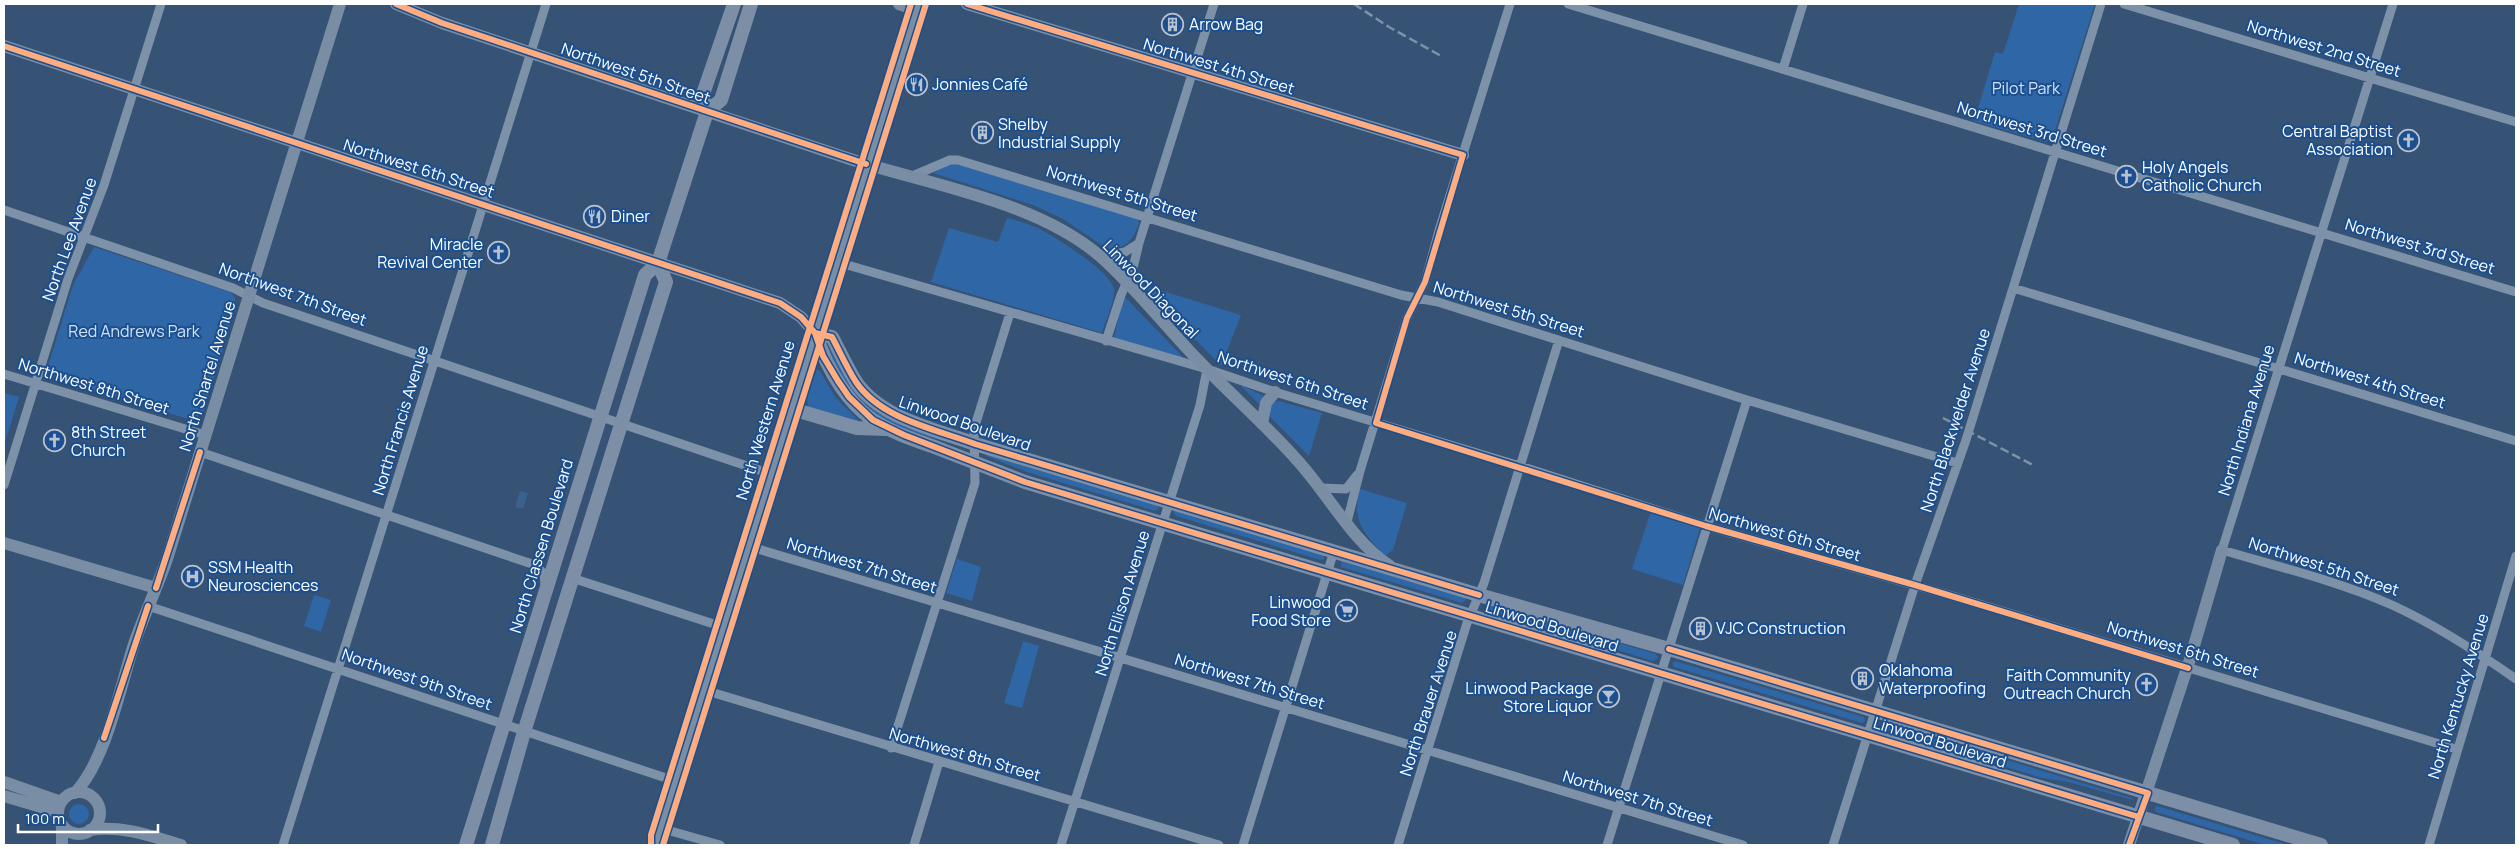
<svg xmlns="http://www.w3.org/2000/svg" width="2520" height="849" viewBox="0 0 2520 849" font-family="Manrope,sans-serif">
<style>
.green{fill:#2f66a5}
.water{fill:#3b618d}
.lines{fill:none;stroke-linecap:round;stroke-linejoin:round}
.street{stroke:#7d92a8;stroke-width:9}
.secondary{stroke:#798da4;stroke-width:12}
.primary{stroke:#7d8ea7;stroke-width:14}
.rail{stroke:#7e92a7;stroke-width:2.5;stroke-dasharray:9 4;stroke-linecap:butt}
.cycleway-casing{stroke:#1b4f8f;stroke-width:9}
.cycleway{stroke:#ffac80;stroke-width:6}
.labels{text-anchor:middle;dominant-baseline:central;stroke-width:4;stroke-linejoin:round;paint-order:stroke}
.poi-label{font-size:16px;fill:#fff;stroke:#1b4f8f;text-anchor:start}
.street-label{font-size:16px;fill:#fff;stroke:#1b4f8f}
.park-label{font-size:16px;fill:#cfe3fa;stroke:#1b4f8f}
</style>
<rect width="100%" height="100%" fill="#365274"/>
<!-- green -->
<path class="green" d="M 2019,4 L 2095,4 L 2053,137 L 2046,142 L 1974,121 L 1995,52 L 2003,54 Z
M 949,164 L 957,164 L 1137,218 L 1139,223 C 1134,239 1125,251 1106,248 L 1063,219 L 1033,205 L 933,173 Z
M 1007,218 C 1016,220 1025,223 1033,226 C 1050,233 1111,271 1114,289 C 1116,301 1105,321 1102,333 L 931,282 L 949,228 L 998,242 Z
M 94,247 L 230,292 C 236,296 236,303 235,310 L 204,410 L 197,418 L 188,419 L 56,379 L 50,375 L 48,366 L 73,285 Z
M 1143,285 L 1241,315 L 1221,366 Z
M 1124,296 L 1182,356 L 1182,357 L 1180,358 L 1116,340 L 1114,337 Z
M 827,344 L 854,390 L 878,413 L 905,427 L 966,448 L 909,431 L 883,419 L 860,401 L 843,380 Z
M 817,369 L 820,371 L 836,398 L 860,422 L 808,407 L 807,399 Z
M 1241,385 L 1264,396 L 1260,405 L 1241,386 Z
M 4,393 L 19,397 L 4,446 Z
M 1279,401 L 1322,413 L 1309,456 L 1271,418 L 1268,408 L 1273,402 Z
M 986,453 L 1156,504 L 1159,508 L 1155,511 L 1027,472 L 986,456 Z
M 1360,489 L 1407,503 L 1393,550 L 1385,556 C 1364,533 1351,521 1360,489 Z
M 1175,510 L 1324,555 L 1324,559 L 1320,560 L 1176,516 L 1173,512 Z
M 1651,511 L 1700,528 L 1683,585 L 1632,569 Z
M 957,559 L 981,567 L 972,601 L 946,593 Z
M 1341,561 L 1465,597 L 1466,600 L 1462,603 L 1341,567 Z
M 314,595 L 331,600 L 321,632 L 304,626 Z
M 1488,604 L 1656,654 L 1658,658 L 1653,661 L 1486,610 L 1485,606 Z
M 1023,641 L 1039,646 L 1022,708 L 1004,703 Z
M 1675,661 L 1864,717 L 1865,721 L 1862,723 L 1674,667 L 1672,663 Z
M 1884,723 L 2132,798 L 2133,800 L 2068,782 L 2042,778 L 1882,729 L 1880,725 Z
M69 814a10 10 0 1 1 20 0a10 10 0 1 1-20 0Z
M 2157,806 L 2288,845 L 2265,845 L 2156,812 L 2154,808 Z"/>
<!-- water -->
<path class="water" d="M 520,491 L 528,493 L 523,509 L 515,507 Z"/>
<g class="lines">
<!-- street -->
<path class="street" d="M 1568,4 L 2516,292
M 2124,4 L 2516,122
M 2393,4 L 2222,550 C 2279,567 2338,581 2392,605 C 2436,625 2476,651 2516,679
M 1783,69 L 1803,4
M 910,177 L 950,160 L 958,160 L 1401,295 L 1438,302 L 1747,400 L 1957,463
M 4,210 L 233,288 L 263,303 L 771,474
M 1100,257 L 1125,252 L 1139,243
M 837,262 L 1207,369 L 1275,392 L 1520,466 L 1706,526 L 1949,595 L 2456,749
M 2013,288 L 2516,441
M 1106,341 L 1121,295 L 1133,268 L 1139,243 L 1214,4
M 4,374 L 205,435
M 200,452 L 535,565 L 544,574 L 545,585
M 4,485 L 68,279 L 104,185 L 161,4
M 1322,488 L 1346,489 L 1357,475
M 1347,522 L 1360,471 L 1407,318 L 1425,282 L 1440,227 L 1510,4
M 748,546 L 1743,845
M 572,578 L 723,627
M 148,606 L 675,781
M 704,690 L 1219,845
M 891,748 L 975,483 L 974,429 L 1010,313
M 660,828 L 720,845
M 283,845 L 546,4
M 914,845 L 939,762
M 1061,845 L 1200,405 L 1207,369
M 1243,845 L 1334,551
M 1398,845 L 1467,623 L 1484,583 L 1559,340
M 1607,845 L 1747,400
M 1833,845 L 1915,585 L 1966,440 L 2101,4
M 2429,845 L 2516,556"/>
<!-- secondary -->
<path class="secondary" d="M 396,4 L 442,23 C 578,68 714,115 850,159 C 930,185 1037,201 1101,257 C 1136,288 1165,326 1198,360 C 1230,394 1266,425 1297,460 C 1329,495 1351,540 1390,566
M 899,4 L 916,10
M 967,4 L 1463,155
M 4,46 L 780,303 L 801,317 L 815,333
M 1262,424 L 1266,403 L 1275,392
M 4,543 L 156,588
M 4,782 L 61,802
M58 813a21 21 0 1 1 42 0a21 21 0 1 1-42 0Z
M 75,793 C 106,760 120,688 134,644 C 144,615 157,588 167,559 L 340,4
M 4,796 L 58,812
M 62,825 L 62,845
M 90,830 C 122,825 151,836 181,845
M 655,845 L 918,4
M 2129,845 L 2191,656 L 2222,550"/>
<!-- primary -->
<path class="primary" d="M 707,112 L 721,100 L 751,4
M 815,333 L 832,337 C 840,352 847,368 856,382 C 881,419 935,429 975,444 L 1479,595 L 1669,649 L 2321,845
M 815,333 C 826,365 844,400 873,420 C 891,432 912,439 932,446 C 963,458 994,470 1025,482 L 2233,845
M 792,409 L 857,428 L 886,429
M 466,845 L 645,275 L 658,263 L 703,124 L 707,112 L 703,94 L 734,4
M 492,845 L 524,732 L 666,282 L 658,263"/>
<!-- rail -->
<path class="rail" d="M 1354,4 L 1389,27 L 1443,57
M 1943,418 L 2033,465"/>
<defs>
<path id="cycleway" d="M 396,4 L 442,23 L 866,164
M 967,4 L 1463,155 L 1425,282 L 1407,318 L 1376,423 L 1706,526 L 1915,585 L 2188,668
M 4,46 L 780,303 L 801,317 L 815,333 L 823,356 L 838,381 L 849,397 L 873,420 L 904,435 L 1025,482 L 2139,817
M 815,333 L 832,337 C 840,352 847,368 856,382 C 881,419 935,429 975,444 L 1479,595
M 156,588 L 200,452
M 1669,649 L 2148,793 L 2129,845
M 104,738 L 148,606
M 651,845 L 651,835 L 911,4
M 663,845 L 926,4"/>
</defs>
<!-- cycleway casing -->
<use href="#cycleway" class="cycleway-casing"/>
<!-- cycleway -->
<use href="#cycleway" class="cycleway"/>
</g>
<!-- icons -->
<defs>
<symbol id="building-ring" viewBox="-11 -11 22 22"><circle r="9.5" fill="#1b4f8f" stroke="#b9c2ce" stroke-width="1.5"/><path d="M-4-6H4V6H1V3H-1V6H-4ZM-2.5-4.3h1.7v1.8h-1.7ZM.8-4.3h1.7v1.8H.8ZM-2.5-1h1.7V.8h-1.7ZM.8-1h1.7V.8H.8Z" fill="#b9c2ce"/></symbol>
<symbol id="restaurant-ring" viewBox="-11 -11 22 22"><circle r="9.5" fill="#1b4f8f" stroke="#b9c2ce" stroke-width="1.5"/><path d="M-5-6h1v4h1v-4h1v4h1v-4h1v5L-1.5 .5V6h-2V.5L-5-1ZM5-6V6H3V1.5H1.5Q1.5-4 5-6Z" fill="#b9c2ce"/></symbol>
<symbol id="church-ring" viewBox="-11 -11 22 22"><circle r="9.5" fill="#1b4f8f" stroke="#b9c2ce" stroke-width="1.5"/><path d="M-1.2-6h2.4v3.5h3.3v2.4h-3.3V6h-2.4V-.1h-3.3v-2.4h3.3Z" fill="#b9c2ce"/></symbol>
<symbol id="hospital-ring" viewBox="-11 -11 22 22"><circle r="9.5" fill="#1b4f8f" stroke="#b9c2ce" stroke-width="1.5"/><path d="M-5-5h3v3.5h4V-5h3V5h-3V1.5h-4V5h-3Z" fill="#b9c2ce"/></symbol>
<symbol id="supermarket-ring" viewBox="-11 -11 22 22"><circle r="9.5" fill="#1b4f8f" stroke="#b9c2ce" stroke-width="1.5"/><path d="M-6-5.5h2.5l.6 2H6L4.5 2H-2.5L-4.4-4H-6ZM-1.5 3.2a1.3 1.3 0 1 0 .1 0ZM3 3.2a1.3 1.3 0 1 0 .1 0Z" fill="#b9c2ce"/></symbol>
<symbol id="bar-ring" viewBox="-11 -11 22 22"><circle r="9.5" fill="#1b4f8f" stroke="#b9c2ce" stroke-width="1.5"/><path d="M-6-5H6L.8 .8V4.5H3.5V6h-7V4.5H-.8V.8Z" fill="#b9c2ce"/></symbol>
</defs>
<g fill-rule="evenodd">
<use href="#building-ring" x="1160" y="12" width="25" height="25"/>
<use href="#restaurant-ring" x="904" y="72" width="25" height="25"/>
<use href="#building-ring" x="970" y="120" width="25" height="25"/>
<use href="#church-ring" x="2396" y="128" width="25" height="25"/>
<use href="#church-ring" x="2114" y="164" width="25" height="25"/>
<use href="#restaurant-ring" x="582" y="204" width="25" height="25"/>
<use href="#church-ring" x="486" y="240" width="25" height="25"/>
<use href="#church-ring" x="42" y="428" width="25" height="25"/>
<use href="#hospital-ring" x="180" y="564" width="25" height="25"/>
<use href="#supermarket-ring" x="1334" y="598" width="25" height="25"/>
<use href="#building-ring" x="1688" y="616" width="25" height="25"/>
<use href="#building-ring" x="1850" y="666" width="25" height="25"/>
<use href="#church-ring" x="2134" y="672" width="25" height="25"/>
<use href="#bar-ring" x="1596" y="684" width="25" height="25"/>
</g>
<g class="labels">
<!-- poi labels -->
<g class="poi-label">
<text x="1189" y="24">Arrow Bag</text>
<text x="932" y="84">Jonnies Café</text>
<text x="998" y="124">Shelby<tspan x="998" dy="18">Industrial Supply</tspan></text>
<text x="2393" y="131" text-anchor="end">Central Baptist<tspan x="2393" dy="18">Association</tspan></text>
<text x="2142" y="167">Holy Angels<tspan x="2142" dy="18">Catholic Church</tspan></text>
<text x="611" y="216">Diner</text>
<text x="483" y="244" text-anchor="end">Miracle<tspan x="483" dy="18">Revival Center</tspan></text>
<text x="71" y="432">8th Street<tspan x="71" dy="18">Church</tspan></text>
<text x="208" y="567">SSM Health<tspan x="208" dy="18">Neurosciences</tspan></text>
<text x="1331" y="602" text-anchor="end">Linwood<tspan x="1331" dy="18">Food Store</tspan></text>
<text x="1716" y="628">VJC Construction</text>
<text x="1879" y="670">Oklahoma<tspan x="1879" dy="18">Waterproofing</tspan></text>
<text x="2131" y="675" text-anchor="end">Faith Community<tspan x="2131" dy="18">Outreach Church</tspan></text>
<text x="1593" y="688" text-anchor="end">Linwood Package<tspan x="1593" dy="18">Store Liquor</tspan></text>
</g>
<!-- street labels -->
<g class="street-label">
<text transform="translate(2324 48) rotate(17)">Northwest 2nd Street</text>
<text transform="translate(1219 66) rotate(17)">Northwest 4th Street</text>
<text transform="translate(636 73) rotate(19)">Northwest 5th Street</text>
<text transform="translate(2032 129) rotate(17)">Northwest 3rd Street</text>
<text transform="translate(419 168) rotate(18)">Northwest 6th Street</text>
<text transform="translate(1122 193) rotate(17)">Northwest 5th Street</text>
<text transform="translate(69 239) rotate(-70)">North Lee Avenue</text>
<text transform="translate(2420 246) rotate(17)">Northwest 3rd Street</text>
<text transform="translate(1151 289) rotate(46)">Linwood Diagonal</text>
<text transform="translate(293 294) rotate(20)">Northwest 7th Street</text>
<text transform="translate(1509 309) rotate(17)">Northwest 5th Street</text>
<text transform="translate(207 376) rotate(-73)">North Shartel Avenue</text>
<text transform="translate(1293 380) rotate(18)">Northwest 6th Street</text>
<text transform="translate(2370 380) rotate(17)">Northwest 4th Street</text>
<text transform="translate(94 386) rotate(17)">Northwest 8th Street</text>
<text transform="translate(400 420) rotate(-73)">North Francis Avenue</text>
<text transform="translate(765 420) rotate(-73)">North Western Avenue</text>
<text transform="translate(1955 420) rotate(-72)">North Blackwelder Avenue</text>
<text transform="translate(2246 420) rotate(-73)">North Indiana Avenue</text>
<text transform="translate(965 423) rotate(19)">Linwood Boulevard</text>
<text transform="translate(1785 534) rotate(16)">Northwest 6th Street</text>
<text transform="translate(541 546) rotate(-73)">North Classen Boulevard</text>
<text transform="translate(862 565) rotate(17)">Northwest 7th Street</text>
<text transform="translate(2324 566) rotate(18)">Northwest 5th Street</text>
<text transform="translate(1122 603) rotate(-73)">North Ellison Avenue</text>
<text transform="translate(1552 626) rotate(17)">Linwood Boulevard</text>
<text transform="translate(2183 649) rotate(17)">Northwest 6th Street</text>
<text transform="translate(417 679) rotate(19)">Northwest 9th Street</text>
<text transform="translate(1250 681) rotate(17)">Northwest 7th Street</text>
<text transform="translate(2458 696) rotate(-73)">North Kentucky Avenue</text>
<text transform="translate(1428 703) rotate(-72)">North Brauer Avenue</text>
<text transform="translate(1940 742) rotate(17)">Linwood Boulevard</text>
<text transform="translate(965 754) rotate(16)">Northwest 8th Street</text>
<text transform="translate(1638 798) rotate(17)">Northwest 7th Street</text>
</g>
<!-- park labels -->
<g class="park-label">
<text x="2026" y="88">Pilot Park</text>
<text x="134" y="331">Red Andrews Park</text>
</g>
</g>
<!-- border -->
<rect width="2520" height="849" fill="none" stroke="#ffffff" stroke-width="10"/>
<!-- scale -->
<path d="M18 824v8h140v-8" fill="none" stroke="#ffffff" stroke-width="2.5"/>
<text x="25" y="824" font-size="15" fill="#ffffff" stroke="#1b4f8f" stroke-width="4" paint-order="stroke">100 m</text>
</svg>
